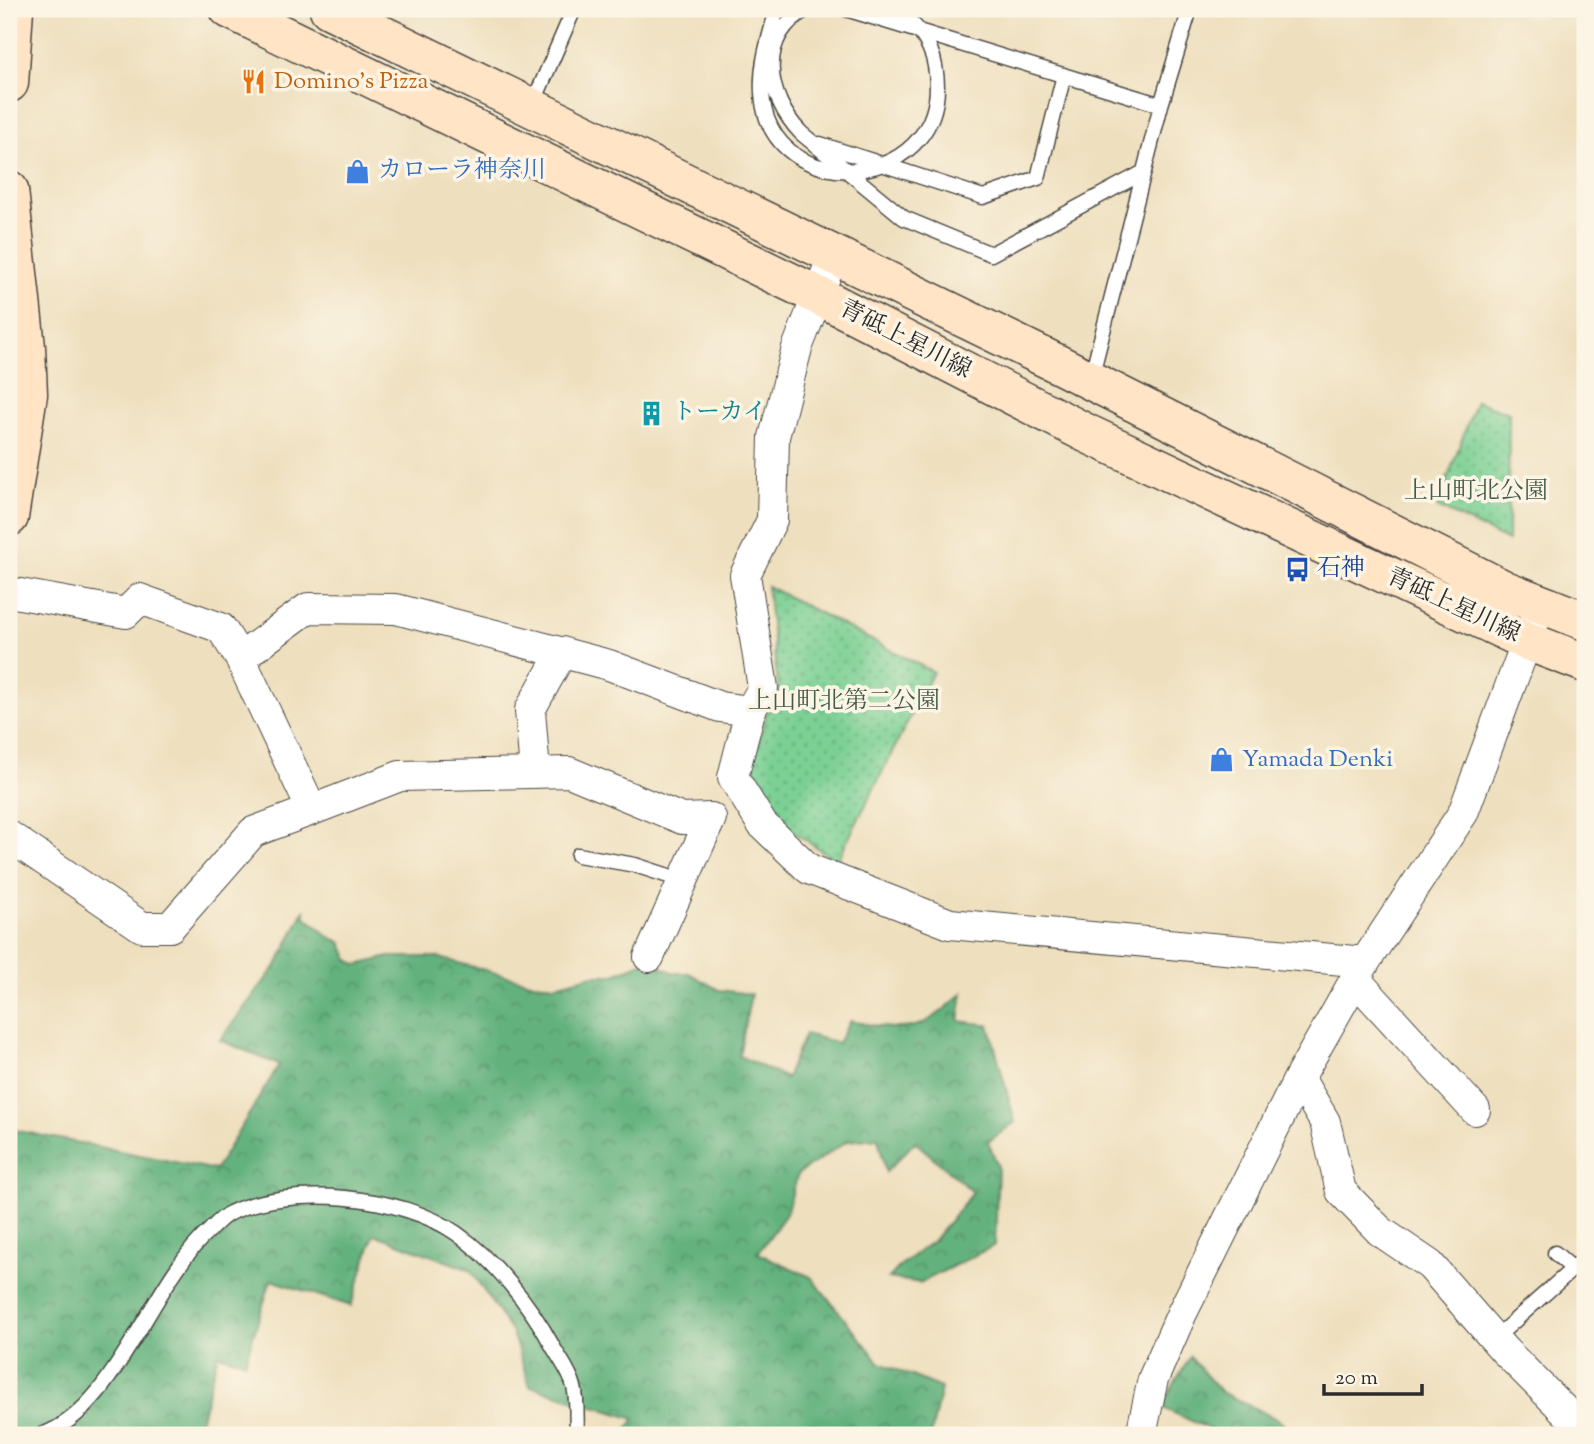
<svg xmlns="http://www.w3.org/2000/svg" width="1594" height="1444" viewBox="0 0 1594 1444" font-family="'Sorts Mill Goudy','Noto Serif JP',serif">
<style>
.grass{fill:url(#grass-dots);stroke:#537e60;stroke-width:2}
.forest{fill:url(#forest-crowns);stroke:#486e54;stroke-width:2}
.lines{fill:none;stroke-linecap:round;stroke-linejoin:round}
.lane-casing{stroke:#484641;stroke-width:17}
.street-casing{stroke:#484641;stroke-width:32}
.secondary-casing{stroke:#484641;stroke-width:41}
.lane{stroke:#fff;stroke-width:14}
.street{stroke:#fff;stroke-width:30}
.secondary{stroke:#ffe4c6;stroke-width:38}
.labels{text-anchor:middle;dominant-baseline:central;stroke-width:7;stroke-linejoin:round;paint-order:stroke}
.food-label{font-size:24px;fill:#c56008;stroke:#fcf5e5;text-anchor:start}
.shop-label{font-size:24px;fill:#366cbe;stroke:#fcf5e5;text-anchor:start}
.street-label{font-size:24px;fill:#2b2b2b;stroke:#fcf5e5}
.culture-label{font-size:24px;fill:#0d838f;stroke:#fcf5e5;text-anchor:start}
.park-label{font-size:24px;fill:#435d4a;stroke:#fcf5e5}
.transit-label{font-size:24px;fill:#164399;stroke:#fcf5e5;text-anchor:start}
</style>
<defs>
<pattern id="grass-dots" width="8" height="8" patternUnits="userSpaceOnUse" patternTransform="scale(1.75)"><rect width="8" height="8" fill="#7bd094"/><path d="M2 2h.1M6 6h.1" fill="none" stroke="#65a979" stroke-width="1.8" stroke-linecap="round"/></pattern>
<pattern id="forest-crowns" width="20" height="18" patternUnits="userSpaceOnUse" patternTransform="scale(1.75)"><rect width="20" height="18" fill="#64b27e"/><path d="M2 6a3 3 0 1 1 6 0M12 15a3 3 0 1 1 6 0" fill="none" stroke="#539167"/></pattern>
</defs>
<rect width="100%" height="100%" fill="#fcf5e5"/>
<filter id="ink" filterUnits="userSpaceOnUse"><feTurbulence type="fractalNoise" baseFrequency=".0143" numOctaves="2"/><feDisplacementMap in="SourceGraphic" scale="14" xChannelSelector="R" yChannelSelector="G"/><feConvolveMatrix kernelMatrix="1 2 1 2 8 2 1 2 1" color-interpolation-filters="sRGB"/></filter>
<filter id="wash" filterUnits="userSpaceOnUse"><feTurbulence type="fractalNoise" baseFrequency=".00686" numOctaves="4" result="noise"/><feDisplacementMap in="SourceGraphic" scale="28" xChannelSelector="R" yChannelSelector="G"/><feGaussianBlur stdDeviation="1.57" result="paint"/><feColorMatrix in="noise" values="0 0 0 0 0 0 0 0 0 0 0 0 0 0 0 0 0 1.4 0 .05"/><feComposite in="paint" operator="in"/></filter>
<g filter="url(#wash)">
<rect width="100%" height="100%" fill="#eedfbe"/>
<!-- grass -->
<path class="grass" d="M 1476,401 L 1509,413 L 1508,541 L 1437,507 Z
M 767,586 L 933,672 L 837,861 L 772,817 L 748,782 L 766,714 L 779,697 Z"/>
<!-- forest -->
<path class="forest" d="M 305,909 L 305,916 L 329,937 L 341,942 L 349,960 L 358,965 L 389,957 L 436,957 L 534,983 L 556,985 L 593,975 L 612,975 L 642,963 L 654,963 L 674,973 L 689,973 L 719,990 L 751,994 L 739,1056 L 786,1078 L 805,1034 L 838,1043 L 850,1021 C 908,1032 918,1035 963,993 L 959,1021 L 989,1025 L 1015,1122 L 988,1142 L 998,1166 L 995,1245 L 920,1283 L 889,1278 L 901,1265 L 935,1239 L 973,1192 L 915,1142 L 886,1172 L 878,1138 L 847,1141 L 798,1174 L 786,1214 L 758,1253 L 811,1277 L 880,1363 L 941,1388 L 931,1435 L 622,1435 L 635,1419 L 530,1386 L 512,1333 L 470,1270 L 374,1234 L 351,1306 L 271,1280 L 245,1362 L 218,1354 L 198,1429 L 192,1435 L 9,1435 L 9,1129 L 215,1170 L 279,1065 L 220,1040 L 278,963 Z
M 1190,1357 L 1221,1392 L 1277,1419 L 1297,1435 L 1222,1435 L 1165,1409 L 1166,1398 Z"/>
</g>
<g filter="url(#ink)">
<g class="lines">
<defs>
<path id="lane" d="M 777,9 C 770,36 760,63 762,92 C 768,209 958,191 935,66 C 931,42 914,20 892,9
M 807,9 C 756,37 766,97 801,133 L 904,218 L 991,254 L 1144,172
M 846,9 L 1161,105 L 1190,9
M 532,106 L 574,9
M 820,144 L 983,197 L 1038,178 L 1064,75
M 1091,378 L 1161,105
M 578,855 L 635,865 L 684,881
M 1555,1253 L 1573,1269
M 1494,1339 L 1585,1258
M 41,1435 C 116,1411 150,1283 210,1230 C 216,1224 223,1216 230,1213 C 290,1184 402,1195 456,1233 C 494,1259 530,1305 552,1345 C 559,1358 571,1373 574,1387 C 578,1402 576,1420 577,1435"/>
<path id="street" d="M 9,592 L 126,613 L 140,599 L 221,628 L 240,658 L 312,810 L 400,776 L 569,772 L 682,819 L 711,818 L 649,957
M 1534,622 L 1463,813 L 1365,962 L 1299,1078 L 1325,1122 L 1341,1191 L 1380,1231 L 1430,1265 L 1504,1350 L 1585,1431
M 240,658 L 308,608 L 396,609 L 609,665 L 720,707 L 750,711 L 733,777 L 762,824 L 809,869 L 950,924 L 1365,962
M 750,711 L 763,688 L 745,575 L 772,520 L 774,437 L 797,348 L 834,254
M 535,773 L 530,710 L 562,652
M 9,836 L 142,927 L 170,927 L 253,832 L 312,810
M 1355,979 L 1475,1110
M 1141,1435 L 1153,1379 L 1182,1313 L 1299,1078"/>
<path id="secondary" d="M 229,9 L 819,296 L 1088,434 L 1527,641 L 1585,663
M 329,9 L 1052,361 L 1505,590 L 1585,621
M 9,83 L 14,9
M 9,190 L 26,347 L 28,394 L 9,517"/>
</defs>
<!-- lane casing -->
<use href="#lane" class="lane-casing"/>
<!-- street casing -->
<use href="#street" class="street-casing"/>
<!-- secondary casing -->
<use href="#secondary" class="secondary-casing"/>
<!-- lane -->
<use href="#lane" class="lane"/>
<!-- street -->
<use href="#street" class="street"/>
<!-- secondary -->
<use href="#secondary" class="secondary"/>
</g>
</g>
<!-- icons -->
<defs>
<symbol id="restaurant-bare" viewBox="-9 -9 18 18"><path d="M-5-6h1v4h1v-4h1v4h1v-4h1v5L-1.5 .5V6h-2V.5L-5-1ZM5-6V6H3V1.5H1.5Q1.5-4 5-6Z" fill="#e8710a" stroke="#fcf5e5" stroke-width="2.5" paint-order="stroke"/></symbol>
<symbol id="shop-bare" viewBox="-9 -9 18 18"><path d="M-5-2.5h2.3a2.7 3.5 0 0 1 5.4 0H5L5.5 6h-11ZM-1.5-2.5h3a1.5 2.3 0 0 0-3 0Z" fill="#3f7fe0" stroke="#fcf5e5" stroke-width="2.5" paint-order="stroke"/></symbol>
<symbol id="building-bare" viewBox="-9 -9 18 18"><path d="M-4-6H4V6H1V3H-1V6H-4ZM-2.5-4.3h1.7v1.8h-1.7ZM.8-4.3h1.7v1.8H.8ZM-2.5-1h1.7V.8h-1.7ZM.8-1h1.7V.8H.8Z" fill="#0f9aa8" stroke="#fcf5e5" stroke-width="2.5" paint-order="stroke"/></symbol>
<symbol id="bus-bare" viewBox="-9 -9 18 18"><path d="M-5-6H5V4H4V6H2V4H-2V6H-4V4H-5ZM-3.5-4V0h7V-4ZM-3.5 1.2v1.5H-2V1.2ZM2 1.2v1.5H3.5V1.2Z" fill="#1a4fb4" stroke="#fcf5e5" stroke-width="2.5" paint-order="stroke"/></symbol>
</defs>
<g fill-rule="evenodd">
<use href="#restaurant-bare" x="236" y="64" width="35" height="35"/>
<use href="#shop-bare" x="340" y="154" width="35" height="35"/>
<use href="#building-bare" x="634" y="396" width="35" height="35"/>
<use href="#bus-bare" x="1280" y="552" width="35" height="35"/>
<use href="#shop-bare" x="1204" y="742" width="35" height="35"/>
</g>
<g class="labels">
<!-- food labels -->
<g class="food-label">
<text x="274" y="82">Domino's Pizza</text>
</g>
<!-- shop labels -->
<g class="shop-label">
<text x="378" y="171">カローラ神奈川</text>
<text x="1242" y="760">Yamada Denki</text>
</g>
<!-- street labels -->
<g class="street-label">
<text transform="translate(905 340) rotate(27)">青砥上星川線</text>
<text transform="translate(1453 606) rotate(25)">青砥上星川線</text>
</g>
<!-- culture labels -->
<g class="culture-label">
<text x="672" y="413">トーカイ</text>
</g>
<!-- park labels -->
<g class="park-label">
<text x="1476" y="492">上山町北公園</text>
<text x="844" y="702">上山町北第二公園</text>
</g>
<!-- transit labels -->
<g class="transit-label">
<text x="1317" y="569">石神</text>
</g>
</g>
<!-- margin -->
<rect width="1594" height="1444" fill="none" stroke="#fcf5e5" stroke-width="35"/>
<!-- scale -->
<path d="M1324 1384v10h98v-10" fill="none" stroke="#2b2b2b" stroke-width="3.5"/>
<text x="1335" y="1384" font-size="21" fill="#2b2b2b" stroke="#fcf5e5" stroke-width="5" paint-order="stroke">20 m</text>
</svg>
